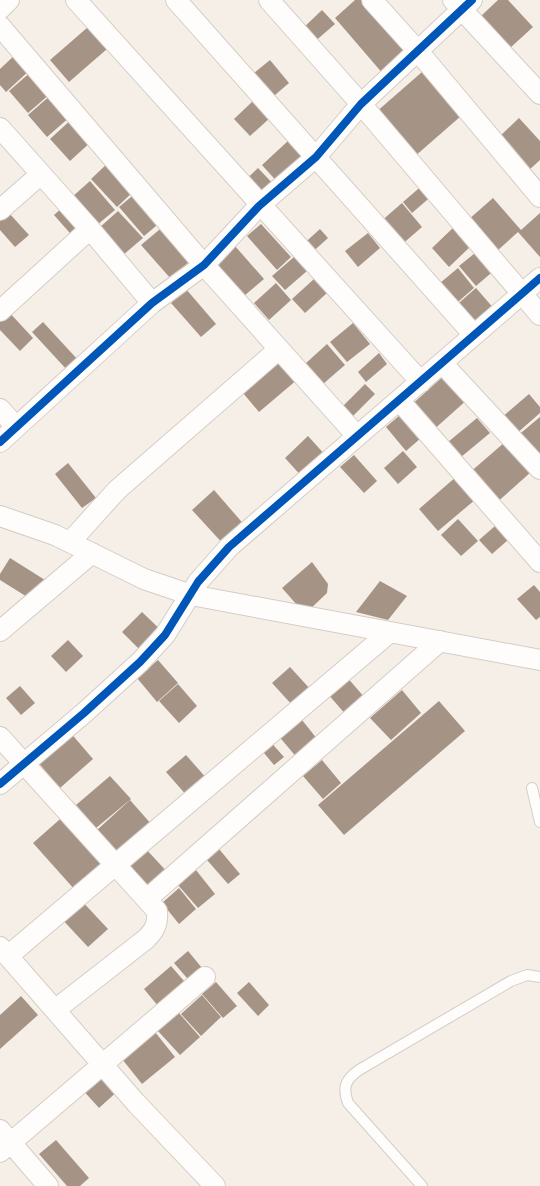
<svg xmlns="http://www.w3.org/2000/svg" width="540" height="1186" viewBox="0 0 540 1186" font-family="Overpass,sans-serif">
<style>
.building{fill:#a59486}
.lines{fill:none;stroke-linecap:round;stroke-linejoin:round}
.service-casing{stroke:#d4cdc6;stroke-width:12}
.minor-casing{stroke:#d4cdc6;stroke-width:22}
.service{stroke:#fefdfc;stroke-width:10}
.minor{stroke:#fefdfc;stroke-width:20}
.cycleway-casing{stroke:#fefefe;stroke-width:11}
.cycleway{stroke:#0057b8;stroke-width:8}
</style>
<rect width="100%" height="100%" fill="#f6efe8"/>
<!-- building -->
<path class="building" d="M 355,0 L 361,0 L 408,55 L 384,75 L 335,18 Z
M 498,0 L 508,0 L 533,27 L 510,48 L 481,16 Z
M 322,10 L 335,24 L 312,44 L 300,31 Z
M 88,27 L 107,49 L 69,82 L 50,60 Z
M 17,53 L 31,69 L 6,92 L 0,85 L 0,69 Z
M 270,60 L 289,83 L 268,101 L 248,78 Z
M 32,71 L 51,93 L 28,113 L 9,91 Z
M 422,72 L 461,116 L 414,157 L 375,113 Z
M 52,94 L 71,116 L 47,137 L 28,115 Z
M 254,100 L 271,117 L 250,136 L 234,119 Z
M 73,118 L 93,140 L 70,161 L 50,139 Z
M 519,118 L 540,141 L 540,160 L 528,171 L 498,138 Z
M 289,140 L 307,159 L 280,185 L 262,165 Z
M 109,162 L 135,190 L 117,207 L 91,179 Z
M 258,168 L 277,188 L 260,205 L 241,184 Z
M 90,181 L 115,210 L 97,225 L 72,197 Z
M 425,183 L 434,194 L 412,213 L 403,202 Z
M 137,192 L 162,221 L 144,236 L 119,207 Z
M 493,198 L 521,230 L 540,213 L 540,257 L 518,232 L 496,252 L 468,220 Z
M 402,203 L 422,227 L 399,247 L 379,223 Z
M 63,207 L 85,231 L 76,240 L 54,215 Z
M 118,211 L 143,238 L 123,255 L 99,228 Z
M 9,213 L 29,235 L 15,247 L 0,230 L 0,221 Z
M 261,224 L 291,257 L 277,270 L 247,236 Z
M 165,225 L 193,258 L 171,279 L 141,245 Z
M 455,226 L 472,245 L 449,267 L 432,248 Z
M 320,229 L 328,238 L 307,257 L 299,248 Z
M 368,233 L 380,248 L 358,267 L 345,251 Z
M 235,246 L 264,279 L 244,296 L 215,263 Z
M 480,249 L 497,268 L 476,286 L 459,266 Z
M 294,257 L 307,271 L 285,290 L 272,276 Z
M 458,268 L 474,288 L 451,308 L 434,288 Z
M 314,279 L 327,293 L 305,313 L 292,299 Z
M 276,283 L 291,300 L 269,320 L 254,303 Z
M 476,288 L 496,311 L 474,331 L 453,308 Z
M 186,289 L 216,324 L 201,337 L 171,303 Z
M 8,311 L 33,338 L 20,351 L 0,330 L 0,318 Z
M 43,322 L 79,361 L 68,371 L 32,332 Z
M 353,323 L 370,344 L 347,362 L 330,342 Z
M 327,344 L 345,365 L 323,384 L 305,364 Z
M 379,353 L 387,364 L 366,382 L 358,372 Z
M 277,354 L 298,379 L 259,412 L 238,387 Z
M 446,374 L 468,399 L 431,432 L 409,407 Z
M 365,384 L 375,394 L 352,417 L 342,407 Z
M 529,394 L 540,407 L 540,413 L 515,435 L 501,418 Z
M 401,414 L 421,438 L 406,451 L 386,427 Z
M 540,417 L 540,465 L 516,437 Z
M 477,418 L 490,433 L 455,462 L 442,447 Z
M 308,436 L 328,458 L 304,479 L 285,458 Z
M 505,442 L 531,472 L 494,505 L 468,474 Z
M 403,451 L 417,467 L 398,484 L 384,468 Z
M 354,455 L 377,481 L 364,493 L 340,467 Z
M 68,463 L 96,498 L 82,508 L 55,474 Z
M 457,476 L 476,499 L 438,531 L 419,509 Z
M 214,490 L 247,528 L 226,547 L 192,510 Z
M 458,519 L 478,541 L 461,556 L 441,535 Z
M 495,526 L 508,540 L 492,554 L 479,540 Z
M 10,558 L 45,580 L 32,600 L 0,580 L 0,574 Z
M 312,562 L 328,584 L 327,593 L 305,614 L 282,588 Z
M 380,581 L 407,596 L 388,620 L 356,612 Z
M 534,585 L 540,592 L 540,617 L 536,620 L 517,599 Z
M 142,612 L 165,634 L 144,654 L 122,632 Z
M 68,640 L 83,656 L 66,672 L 51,656 Z
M 158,660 L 178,683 L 157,702 L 137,678 Z
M 290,667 L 312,691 L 294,707 L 272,683 Z
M 346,676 L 365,698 L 347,716 L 327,693 Z
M 178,684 L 197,706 L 179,723 L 159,701 Z
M 20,686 L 35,703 L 21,715 L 6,698 Z
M 402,690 L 421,713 L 391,740 L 370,718 Z
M 439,701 L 465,731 L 344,835 L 318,805 Z
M 298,715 L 318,740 L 298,759 L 277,734 Z
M 69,731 L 93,759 L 60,788 L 36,760 Z
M 268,739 L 284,757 L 274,765 L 259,747 Z
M 186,755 L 208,780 L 188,797 L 166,772 Z
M 322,760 L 341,783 L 323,799 L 303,776 Z
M 110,776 L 131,799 L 96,828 L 76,805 Z
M 130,800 L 152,825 L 119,854 L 97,830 Z
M 67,813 L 109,861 L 75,890 L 33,843 Z
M 145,848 L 170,875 L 152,891 L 127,863 Z
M 219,849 L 240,874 L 228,884 L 207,860 Z
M 196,870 L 215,894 L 198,908 L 178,885 Z
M 179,888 L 196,909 L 179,924 L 162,903 Z
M 79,898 L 108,929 L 88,947 L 60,917 Z
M 188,951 L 207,974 L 193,985 L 174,963 Z
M 171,966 L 191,989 L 163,1012 L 144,989 Z
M 216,982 L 237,1006 L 223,1018 L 202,994 Z
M 249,982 L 269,1005 L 258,1016 L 237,993 Z
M 202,995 L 221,1017 L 201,1036 L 181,1014 Z
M 21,996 L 38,1015 L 0,1049 L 0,1015 Z
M 179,1013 L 200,1037 L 180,1055 L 158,1031 Z
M 155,1032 L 175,1057 L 142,1084 L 122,1059 Z
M 101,1069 L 120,1089 L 99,1108 L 80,1087 Z
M 56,1140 L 89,1178 L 80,1186 L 67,1186 L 39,1154 Z"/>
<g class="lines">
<defs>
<path id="service" d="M 532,788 L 540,822
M 422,1186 L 348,1103 C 342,1087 346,1079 359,1070 L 511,981 L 527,975 L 540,977"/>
<path id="minor" d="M 76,0 L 421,382
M 176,0 L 474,335
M 269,0 L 361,104 L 540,315
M 372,0 L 417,50 L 540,197
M 453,0 L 540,94
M 0,9 L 9,0
M 0,26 L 204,265 L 357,436
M 0,128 L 90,229 L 152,303
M 0,210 L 41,174
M 0,311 L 90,229
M 442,363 L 540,469
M 399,400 L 540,562
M 0,409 L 16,427
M 0,442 L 152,303 L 204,265 L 259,206 L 316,157 L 361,104 L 472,0
M 0,516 L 55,535 L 144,579 L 191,595 L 540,660
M 71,541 L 117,490 L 279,349
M 0,631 L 92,553
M 0,737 L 157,911 C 158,924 155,930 146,939 L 55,1010
M 0,784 L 84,713 L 140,662 L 165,635 L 198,582 L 229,547 L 540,278
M 147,899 L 440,641
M 0,947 L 136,1103 L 215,1186
M 8,956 L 390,632
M 0,1130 L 48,1186
M 0,1152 L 205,977"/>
</defs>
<!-- service casing -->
<use href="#service" class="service-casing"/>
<!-- minor casing -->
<use href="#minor" class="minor-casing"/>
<!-- service -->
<use href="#service" class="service"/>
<!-- minor -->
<use href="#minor" class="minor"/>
<defs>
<path id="cycleway" d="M 0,442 L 152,303 L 204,265 L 259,206 L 316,157 L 361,104 L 472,0
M 0,784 L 84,713 L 140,662 L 165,635 L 198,582 L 229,547 L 540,278"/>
</defs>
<!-- cycleway casing -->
<use href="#cycleway" class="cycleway-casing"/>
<!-- cycleway -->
<use href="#cycleway" class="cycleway"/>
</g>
</svg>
